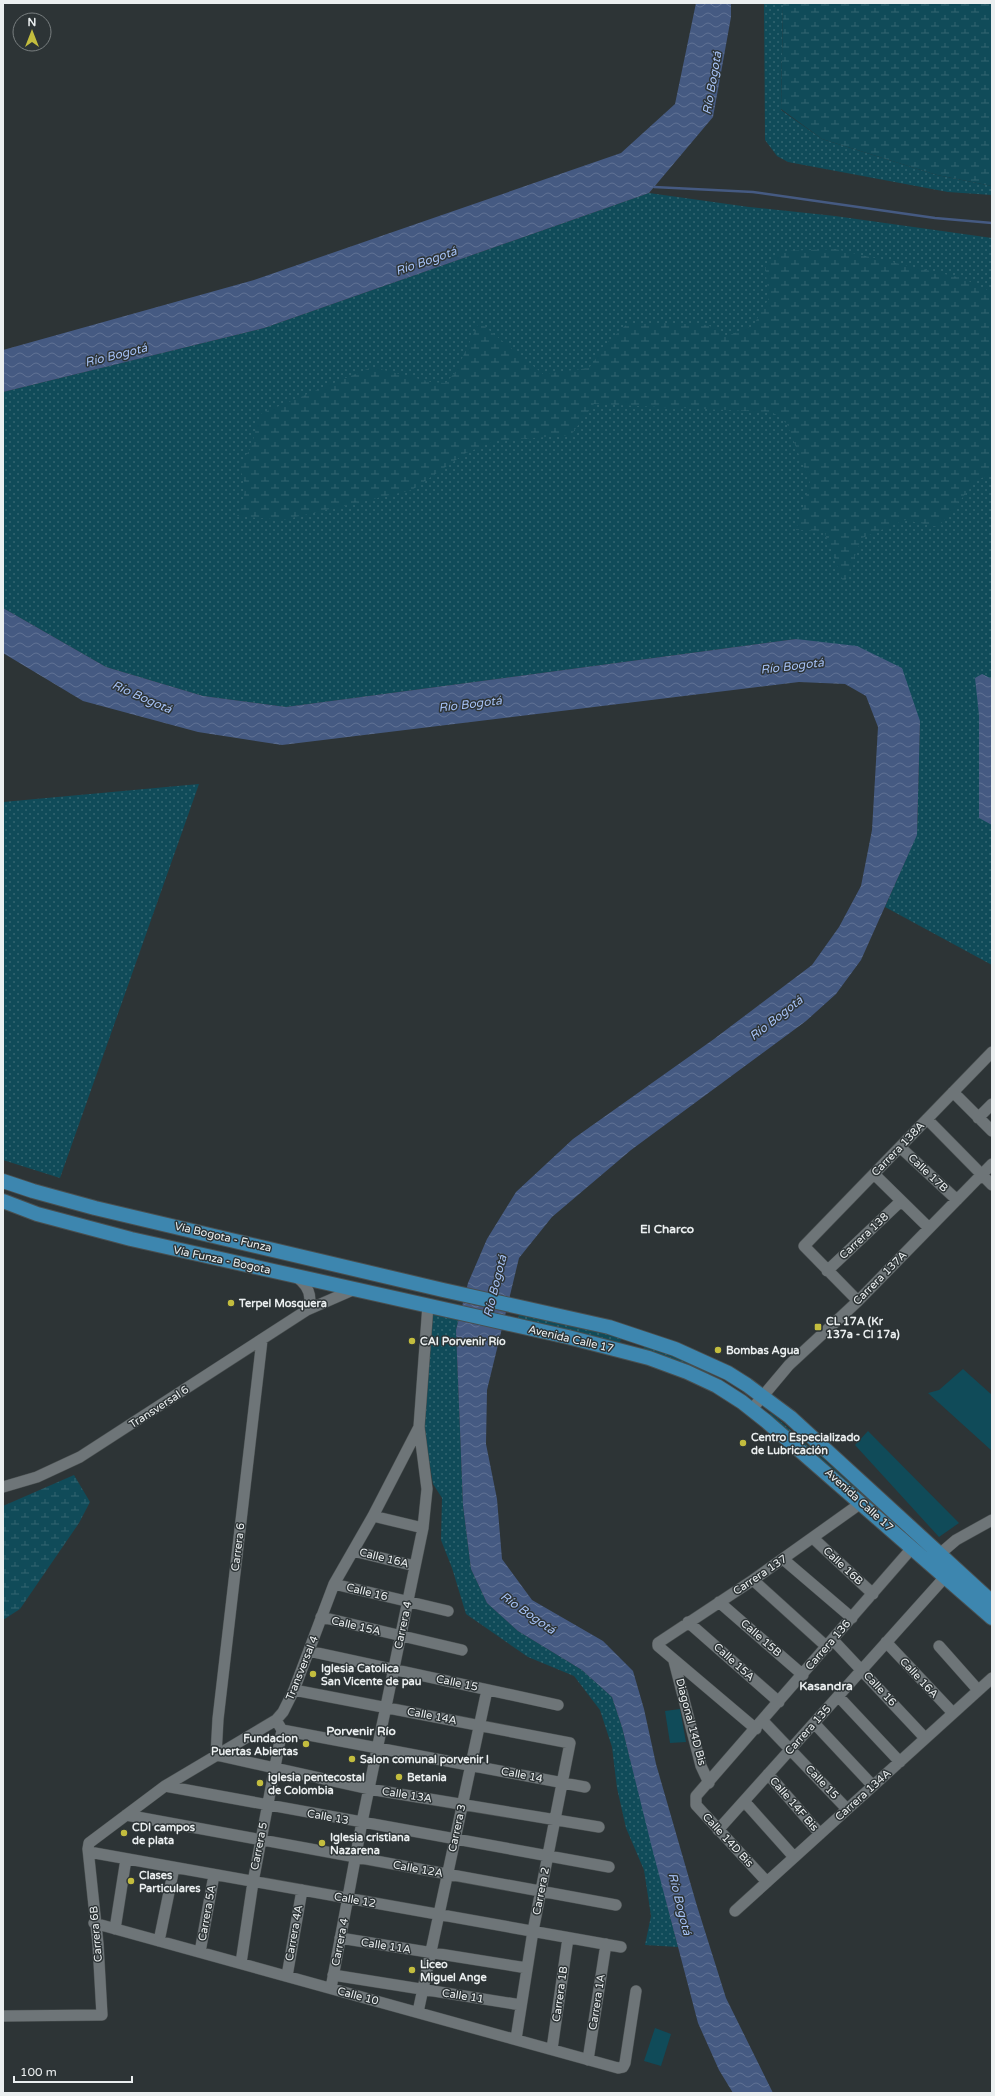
<svg xmlns="http://www.w3.org/2000/svg" width="995" height="2096" viewBox="0 0 995 2096" font-family="'Varela Round',sans-serif">
<style>
.grass{fill:url(#grass-dots)}
.wetland{fill:url(#wetland-marsh)}
.park{fill:#104b59}
.water{fill:url(#water-waves)}
.lines{fill:none;stroke-linecap:round;stroke-linejoin:round}
.stream{stroke:#455a82;stroke-width:2.5}
.minor-casing{stroke:#494f50;stroke-width:12}
.major-casing{stroke:#494f50;stroke-width:16}
.minor{stroke:#6e7578;stroke-width:11}
.major{stroke:#3d86af;stroke-width:14}
.poi-dot{fill:#c3bd3e;stroke:#2d3436;stroke-width:1.5}
.labels{text-anchor:middle;dominant-baseline:central;stroke-width:3;stroke-linejoin:round;paint-order:stroke}
.street-label{font-size:11px;fill:#ebeff0;stroke:#2d3436}
.poi-label{font-size:11px;font-weight:bold;fill:#ebeff0;stroke:#2d3436;text-anchor:start}
.water-label{font-size:12px;font-style:italic;fill:#a5c1f5;stroke:#2d3436}
.neighbourhood-label{font-size:12px;font-weight:bold;fill:#ebeff0;stroke:#2d3436}
</style>
<defs>
<pattern id="grass-dots" width="8" height="8" patternUnits="userSpaceOnUse"><rect width="8" height="8" fill="#104b59"/><path d="M2 2h.1M6 6h.1" fill="none" stroke="#336571" stroke-width="1.8" stroke-linecap="round"/></pattern>
<pattern id="wetland-marsh" width="20" height="14" patternUnits="userSpaceOnUse"><rect width="20" height="14" fill="#104b59"/><path d="M1 5h8M5 5V1M11 12h8M15 12V8" fill="none" stroke="#336571"/></pattern>
<pattern id="water-waves" width="16" height="10" patternUnits="userSpaceOnUse"><rect width="16" height="10" fill="#455a82"/><path d="M0 5q4-4 8 0t8 0" fill="none" stroke="#607294"/></pattern>
</defs>
<rect width="100%" height="100%" fill="#2d3436"/>
<!-- grass -->
<path class="grass" d="M 764,3 L 783,3 L 781,110 L 822,139 L 937,175 L 992,186 L 992,195 L 948,192 L 788,162 L 777,156 L 765,140 Z
M 649,193 L 749,207 L 835,216 L 992,238 L 992,965 L 885,907 L 917,834 L 920,721 L 796,639 L 286,707 L 203,696 L 106,667 L 3,608 L 3,392 L 264,328 Z
M 199,784 L 60,1178 L 3,1160 L 3,802 Z
M 432,1312 L 459,1317 L 456,1330 L 463,1505 L 471,1569 L 487,1603 L 518,1631 L 582,1670 L 612,1697 L 622,1727 L 678,1947 L 645,1945 L 651,1916 L 644,1870 L 626,1828 L 617,1788 L 612,1747 L 600,1710 L 574,1676 L 528,1657 L 466,1614 L 452,1568 L 441,1540 L 442,1498 L 433,1484 L 423,1425 Z
M 519,1312 L 622,1337 L 619,1344 L 518,1320 Z
M 645,1345 L 709,1371 L 708,1375 L 642,1351 Z
M 771,1413 L 900,1527 L 897,1530 L 766,1418 Z"/>
<!-- wetland -->
<path class="wetland" d="M 783,3 L 992,3 L 992,186 L 937,175 L 822,139 L 781,109 Z
M 835,249 L 962,278 L 992,292 L 992,475 L 978,479 L 938,527 L 905,520 L 862,538 L 844,584 L 824,531 L 796,530 L 810,483 L 787,424 L 772,412 L 594,404 L 571,435 L 495,441 L 466,453 L 412,490 L 283,520 L 237,516 C 245,496 249,486 238,466 L 251,448 L 260,414 L 372,367 L 431,382 L 446,383 L 456,371 L 479,322 L 543,374 L 589,368 L 608,342 L 626,325 L 660,323 L 708,325 L 727,336 L 753,326 L 769,298 L 765,266 L 783,251 Z
M 74,1475 L 90,1502 L 79,1523 L 20,1609 L 3,1620 L 3,1506 Z"/>
<!-- park -->
<path class="park" d="M 963,1369 L 992,1395 L 992,1451 L 928,1393 L 939,1390 Z
M 868,1431 L 959,1523 L 939,1537 L 855,1445 Z
M 680,1709 L 686,1742 L 670,1743 L 665,1711 Z
M 655,2028 L 671,2034 L 661,2066 L 644,2061 Z"/>
<!-- water -->
<path class="water" d="M 696,3 L 731,3 L 731,17 L 713,117 L 649,193 L 264,328 L 3,392 L 3,350 L 254,280 L 621,153 L 675,104 Z
M 3,608 L 106,667 L 203,696 L 286,707 L 796,639 L 857,646 L 902,668 L 920,721 L 917,835 L 861,960 L 836,994 L 806,1021 L 631,1150 L 552,1217 L 519,1258 L 487,1390 L 486,1444 L 497,1499 L 502,1559 L 532,1600 L 603,1641 L 633,1671 L 644,1709 L 656,1764 L 697,1906 L 726,1998 L 773,2093 L 733,2093 L 719,2070 L 698,2023 L 652,1848 L 622,1727 L 612,1697 L 582,1670 L 518,1631 L 487,1603 L 471,1569 L 463,1505 L 456,1330 L 468,1283 L 487,1239 L 516,1192 L 573,1139 L 714,1039 L 812,965 L 839,927 L 861,886 L 872,830 L 878,727 L 866,696 L 845,684 L 799,682 L 282,745 L 198,732 L 83,701 L 3,653 Z
M 982,674 L 992,679 L 992,825 L 979,818 L 979,715 L 975,678 Z"/>
<g class="lines">
<!-- stream -->
<path class="stream" d="M 654,187 L 753,192 L 935,218 L 992,223"/>
<defs>
<path id="minor" d="M 953,1092 L 992,1131
M 978,1118 L 992,1104
M 927,1119 L 992,1185
M 900,1147 L 957,1200
M 874,1174 L 929,1228
M 827,1271 L 901,1201
M 295,1276 C 307,1284 314,1296 307,1310
M 858,1301 L 804,1246 L 992,1052
M 752,1409 L 789,1365 L 858,1301 L 992,1164
M 3,1487 L 37,1477 L 80,1457 L 307,1310 L 355,1289
M 373,1516 L 423,1528
M 813,1538 L 873,1594
M 353,1551 L 415,1566
M 935,1558 L 956,1540 L 992,1520
M 783,1559 L 852,1618
M 753,1580 L 827,1647
M 334,1584 L 448,1611
M 719,1602 L 803,1675
M 321,1617 L 462,1650
M 688,1622 L 779,1702
M 833,1640 L 925,1738
M 886,1642 L 953,1713
M 939,1646 L 978,1690
M 309,1651 L 558,1705
M 674,1661 L 701,1766 L 709,1783
M 294,1690 L 570,1743 L 533,1931 L 516,2039
M 838,1696 L 900,1762
M 276,1720 L 282,1730 L 585,1787
M 763,1721 L 847,1809
M 814,1723 L 873,1786
M 756,1729 L 658,1646 L 658,1643 L 753,1580 L 861,1503
M 216,1755 L 218,1719 L 262,1340
M 216,1755 L 369,1789 L 599,1827
M 768,1774 L 820,1834
M 165,1786 L 609,1867
M 744,1801 L 794,1857
M 126,1815 L 616,1905
M 718,1830 L 945,1577
M 89,1852 L 621,1947
M 767,1882 L 696,1805 L 696,1796 L 912,1548
M 735,1911 L 992,1678
M 94,1923 L 618,2068 L 623,2067 L 625,2063 L 636,1991
M 115,1929 L 126,1859
M 340,1938 L 527,1968
M 159,1941 L 174,1868
M 200,1952 L 214,1875
M 241,1963 L 253,1882 L 282,1730
M 333,1975 L 521,2005
M 287,1976 L 302,1890
M 331,1988 L 362,1822 L 423,1528 L 427,1489 L 419,1427 L 428,1305
M 418,2012 L 487,1690
M 3,2016 L 102,2015 L 98,1944 L 88,1849 L 89,1843 L 165,1786 L 276,1720 L 283,1712 L 294,1690 L 334,1584 L 373,1516 L 419,1427
M 552,2049 L 568,1938
M 588,2060 L 606,1944"/>
<path id="major" d="M 3,1181 L 33,1191 L 95,1208 L 443,1290 L 609,1327 L 675,1349 L 728,1373 L 747,1385 L 790,1417 L 992,1602
M 3,1201 L 37,1214 L 131,1239 L 568,1337 L 649,1358 L 687,1372 L 717,1386 L 742,1402 L 766,1421 L 992,1618"/>
</defs>
<!-- minor casing -->
<use href="#minor" class="minor-casing"/>
<!-- major casing -->
<use href="#major" class="major-casing"/>
<!-- minor -->
<use href="#minor" class="minor"/>
<!-- major -->
<use href="#major" class="major"/>
</g>
<!-- markers -->
<g class="poi-dot">
<circle cx="231" cy="1303" r="4"/>
<rect x="814" y="1323" width="8" height="8" rx="2"/>
<circle cx="412" cy="1341" r="4"/>
<circle cx="718" cy="1350" r="4"/>
<circle cx="743" cy="1443" r="4"/>
<circle cx="313" cy="1674" r="4"/>
<circle cx="306" cy="1744" r="4"/>
<circle cx="352" cy="1759" r="4"/>
<circle cx="399" cy="1777" r="4"/>
<circle cx="260" cy="1783" r="4"/>
<circle cx="124" cy="1833" r="4"/>
<circle cx="322" cy="1843" r="4"/>
<circle cx="131" cy="1881" r="4"/>
<circle cx="412" cy="1970" r="4"/>
</g>
<g class="labels">
<!-- street labels -->
<g class="street-label">
<text transform="translate(898 1149) rotate(-46)">Carrera 138A</text>
<text transform="translate(928 1173) rotate(43)">Calle 17B</text>
<text transform="translate(864 1236) rotate(-43)">Carrera 138</text>
<text transform="translate(223 1237) rotate(13)">Vía Bogota - Funza</text>
<text transform="translate(222 1260) rotate(12)">Vía Funza - Bogota</text>
<text transform="translate(880 1278) rotate(-45)">Carrera 137A</text>
<text transform="translate(571 1339) rotate(13)">Avenida Calle 17</text>
<text transform="translate(159 1407) rotate(-33)">Transversal 6</text>
<text transform="translate(859 1500) rotate(42)">Avenida Calle 17</text>
<text transform="translate(238 1547) rotate(-83)">Carrera 6</text>
<text transform="translate(384 1558) rotate(14)">Calle 16A</text>
<text transform="translate(843 1566) rotate(43)">Calle 16B</text>
<text transform="translate(760 1575) rotate(-34)">Carrera 137</text>
<text transform="translate(367 1592) rotate(14)">Calle 16</text>
<text transform="translate(403 1625) rotate(-78)">Carrera 4</text>
<text transform="translate(356 1626) rotate(13)">Calle 15A</text>
<text transform="translate(761 1638) rotate(41)">Calle 15B</text>
<text transform="translate(828 1645) rotate(-49)">Carrera 136</text>
<text transform="translate(734 1662) rotate(42)">Calle 15A</text>
<text transform="translate(302 1668) rotate(-68)">Transversal 4</text>
<text transform="translate(919 1678) rotate(47)">Calle 16A</text>
<text transform="translate(457 1683) rotate(12)">Calle 15</text>
<text transform="translate(880 1689) rotate(47)">Calle 16</text>
<text transform="translate(432 1716) rotate(11)">Calle 14A</text>
<text transform="translate(691 1722) rotate(75)">Diagonal 14D Bis</text>
<text transform="translate(808 1730) rotate(-48)">Carrera 135</text>
<text transform="translate(522 1775) rotate(11)">Calle 14</text>
<text transform="translate(822 1782) rotate(46)">Calle 15</text>
<text transform="translate(407 1795) rotate(9)">Calle 13A</text>
<text transform="translate(863 1795) rotate(-42)">Carrera 134A</text>
<text transform="translate(794 1804) rotate(49)">Calle 14F Bis</text>
<text transform="translate(328 1817) rotate(10)">Calle 13</text>
<text transform="translate(457 1828) rotate(-78)">Carrera 3</text>
<text transform="translate(728 1840) rotate(47)">Calle 14D Bis</text>
<text transform="translate(259 1846) rotate(-79)">Carrera 5</text>
<text transform="translate(418 1869) rotate(10)">Calle 12A</text>
<text transform="translate(541 1891) rotate(-79)">Carrera 2</text>
<text transform="translate(355 1900) rotate(10)">Calle 12</text>
<text transform="translate(207 1913) rotate(-80)">Carrera 5A</text>
<text transform="translate(294 1933) rotate(-80)">Carrera 4A</text>
<text transform="translate(96 1934) rotate(-95)">Carrera 6B</text>
<text transform="translate(340 1942) rotate(-79)">Carrera 4</text>
<text transform="translate(386 1946) rotate(9)">Calle 11A</text>
<text transform="translate(560 1994) rotate(-82)">Carrera 1B</text>
<text transform="translate(358 1996) rotate(15)">Calle 10</text>
<text transform="translate(463 1996) rotate(9)">Calle 11</text>
<text transform="translate(597 2002) rotate(-81)">Carrera 1A</text>
</g>
<!-- poi labels -->
<g class="poi-label">
<text x="239" y="1303">Terpel Mosquera</text>
<text x="826" y="1321">CL 17A (Kr<tspan x="826" dy="13">137a - Cl 17a)</tspan></text>
<text x="420" y="1341">CAI Porvenir Río</text>
<text x="726" y="1350">Bombas Agua</text>
<text x="751" y="1437">Centro Especializado<tspan x="751" dy="13">de Lubricación</tspan></text>
<text x="321" y="1668">Iglesia Catolica<tspan x="321" dy="13">San Vicente de pau</tspan></text>
<text x="298" y="1738" text-anchor="end">Fundacion<tspan x="298" dy="13">Puertas Abiertas</tspan></text>
<text x="360" y="1759">Salon comunal porvenir l</text>
<text x="268" y="1777">iglesia pentecostal<tspan x="268" dy="13">de Colombia</tspan></text>
<text x="407" y="1777">Betania</text>
<text x="132" y="1827">CDI campos<tspan x="132" dy="13">de plata</tspan></text>
<text x="330" y="1837">Iglesia cristiana<tspan x="330" dy="13">Nazarena</tspan></text>
<text x="139" y="1875">Clases<tspan x="139" dy="13">Particulares</tspan></text>
<text x="420" y="1964">Liceo<tspan x="420" dy="13">Miguel Ange</tspan></text>
</g>
<!-- water labels -->
<g class="water-label">
<text transform="translate(712 83) rotate(-80)">Río Bogotá</text>
<text transform="translate(426 261) rotate(-19)">Río Bogotá</text>
<text transform="translate(116 355) rotate(-14)">Río Bogotá</text>
<text transform="translate(792 666) rotate(-7)">Río Bogotá</text>
<text transform="translate(142 697) rotate(24)">Río Bogotá</text>
<text transform="translate(470 704) rotate(-7)">Río Bogotá</text>
<text transform="translate(776 1018) rotate(-38)">Río Bogotá</text>
<text transform="translate(495 1286) rotate(-76)">Río Bogotá</text>
<text transform="translate(528 1613) rotate(35)">Río Bogotá</text>
<text transform="translate(680 1904) rotate(76)">Río Bogotá</text>
</g>
<!-- neighbourhood labels -->
<g class="neighbourhood-label">
<text x="667" y="1229">El Charco</text>
<text x="826" y="1686">Kasandra</text>
<text x="361" y="1731">Porvenir Río</text>
</g>
</g>
<!-- border -->
<rect width="995" height="2096" fill="none" stroke="#ebeff0" stroke-width="8"/>
<!-- north arrow -->
<g transform="translate(32 32)"><circle r="19" fill="#2d3436" stroke="#797f80"/>
<path d="M0-3L7 15L0 10L-7 15Z" fill="#c3bd3e"/>
<text y="-6" font-size="11" font-weight="bold" text-anchor="middle" fill="#ebeff0">N</text>
</g>
<!-- scale -->
<path d="M14 2076v6h118v-6" fill="none" stroke="#ebeff0" stroke-width="2"/>
<text x="20" y="2076" font-size="12" fill="#ebeff0" stroke="#2d3436" stroke-width="3" paint-order="stroke">100 m</text>
</svg>
